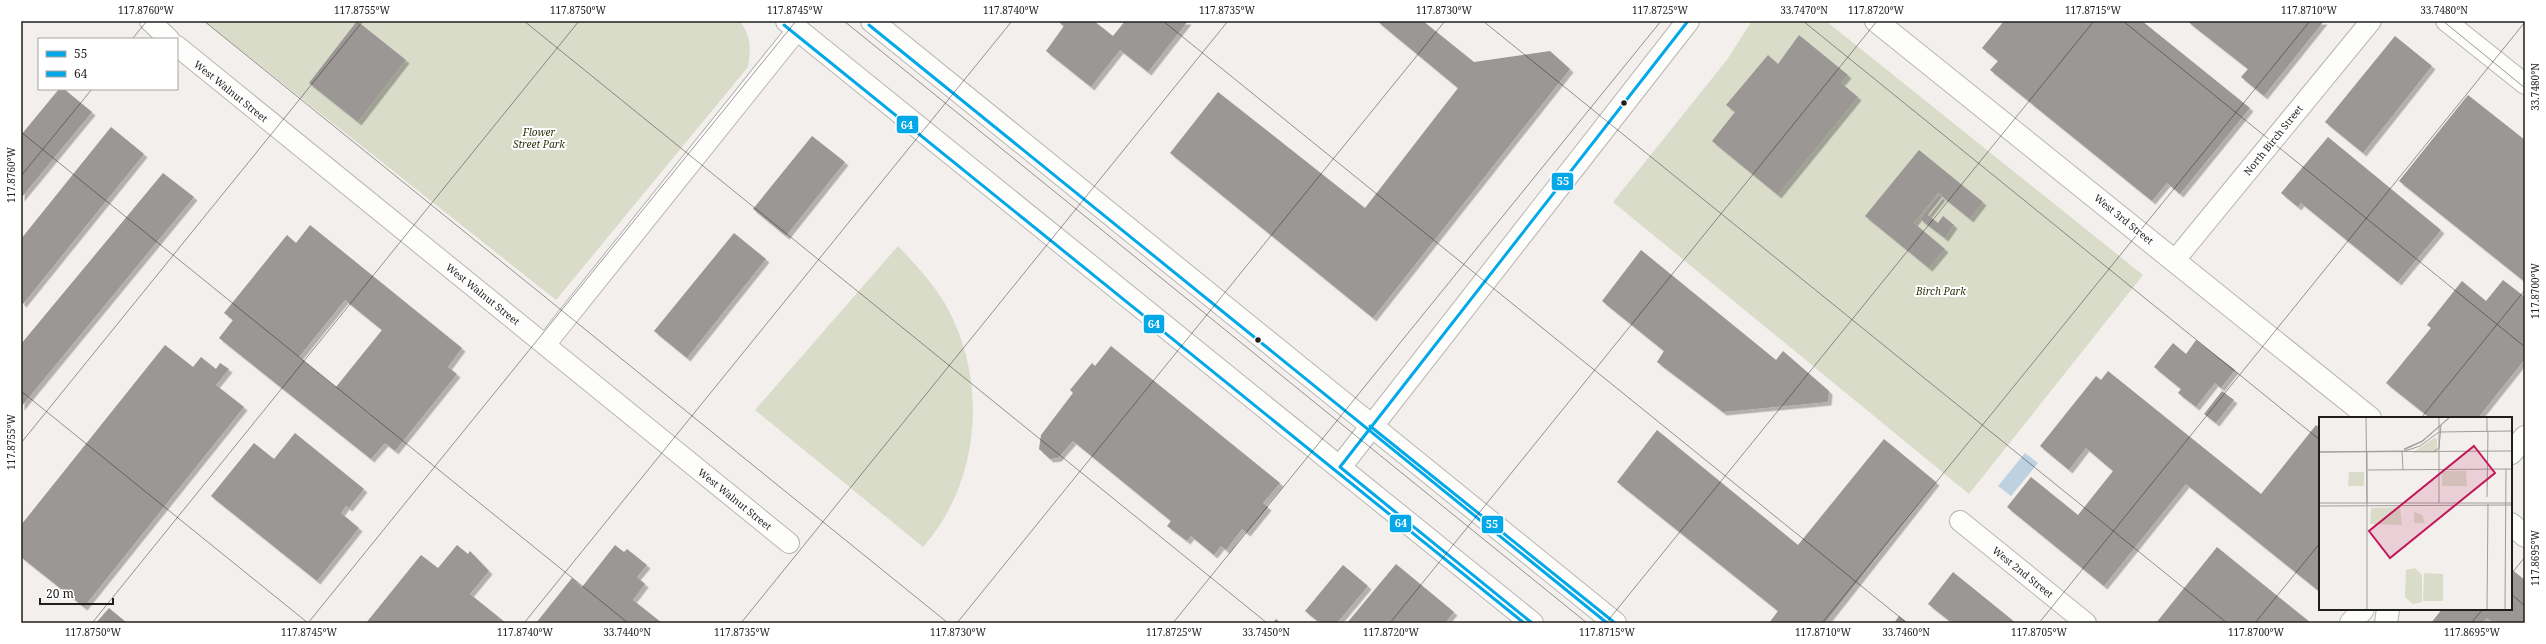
<svg xmlns="http://www.w3.org/2000/svg" width="2546" height="644" viewBox="0 0 2546 644" font-family="'Noto Serif',serif">
<style>
.green{fill:#d9dcc9}
.water{fill:#bdd1e0}
.building{fill:#9a9795;fill-rule:evenodd;filter:url(#shadow)}
.lines{fill:none;stroke-linecap:round;stroke-linejoin:round}
.minor-casing{stroke:#b8b5b2;stroke-width:22}
.tertiary-casing{stroke:#b8b5b2;stroke-width:24}
.secondary-casing{stroke:#b8b5b2;stroke-width:24}
.minor{stroke:#fdfdfc;stroke-width:20}
.tertiary{stroke:#fdfdfc;stroke-width:22}
.secondary{stroke:#fdfdfc;stroke-width:22}
.bus-1-casing{stroke:#fff;stroke-width:6}
.bus-2-casing{stroke:#fff;stroke-width:6}
.bus-1{stroke:#02a8e7;stroke-width:3}
.bus-2{stroke:#02a8e7;stroke-width:3}
.ticks{fill:none;stroke:#211f1d;stroke-width:1;stroke-opacity:0.45}
.bus-dot{fill:#211f1d;stroke:#fff;stroke-width:1.5}
.labels{text-anchor:middle;dominant-baseline:central;stroke-width:4;stroke-linejoin:round;paint-order:stroke}
.street-label{font-size:10px;fill:#211f1d;stroke:#fff}
.park-label{font-size:10px;font-style:italic;fill:#2b330b;stroke:#fff}
.inset-road{fill:none;stroke:#9f9c99;stroke-width:1}
.view{fill:#c2185b;fill-opacity:0.15;stroke:#c2185b;stroke-width:2}
.inset-edge{fill:none;stroke:#211f1d;stroke-width:2}
.line-badge{stroke:#fff;stroke-width:1.5}
.badge-label{font-size:11px;text-anchor:middle;font-weight:bold;fill:#fff}
.neatline{fill:none;stroke:#211f1d;stroke-width:1.5}
.ticks-label{font-size:10px;text-anchor:middle;fill:#211f1d}
</style>
<defs>
<filter id="shadow"><feDropShadow dx="3.5" dy="3.5" stdDeviation="0" flood-color="#0004"/></filter>
</defs>
<rect width="100%" height="100%" fill="#f3efec"/>
<!-- green -->
<path class="green" d="M 204,21 L 740,21 C 751,36 751,48 748,67 L 556,300 Z
M 1752,21 L 1826,21 L 2143,275 L 1969,494 L 1613,202 L 1726,61 Z
M 898,246 C 915,264 931,281 944,302 C 989,378 981,482 923,547 L 755,410 Z"/>
<!-- water -->
<path class="water" d="M 2025,453 L 2038,463 L 2011,496 L 1998,486 Z"/>
<!-- building -->
<path class="building" d="M 357,21 L 406,60 L 358,122 L 309,83 Z
M 1057,21 L 1094,21 L 1113,36 L 1125,21 L 1188,21 L 1148,72 L 1120,50 L 1091,87 L 1046,51 L 1064,26 Z
M 1377,21 L 1423,21 L 1474,62 L 1550,51 L 1570,69 L 1373,318 L 1170,153 L 1218,92 L 1365,208 L 1458,88 Z
M 2004,21 L 2142,21 L 2250,108 L 2180,194 L 2167,183 L 2152,201 L 1990,70 L 1998,61 L 1982,48 Z
M 2187,21 L 2324,21 L 2264,96 L 2241,77 L 2248,69 Z
M 1799,35 L 1848,75 L 1841,83 L 1858,97 L 1778,195 L 1712,141 L 1735,112 L 1726,105 L 1768,55 L 1778,64 Z
M 2395,36 L 2432,66 L 2363,153 L 2325,122 Z
M 59,89 L 64,89 L 92,112 L 21,198 L 21,135 Z
M 2468,95 L 2525,140 L 2525,282 L 2399,181 Z
M 111,127 L 144,154 L 23,304 L 21,302 L 21,239 Z
M 812,136 L 845,162 L 786,236 L 753,209 Z
M 2328,137 L 2441,230 L 2398,282 L 2301,203 L 2298,207 L 2281,193 Z
M 1919,150 L 1983,202 L 1970,219 L 1938,193 L 1914,223 L 1945,249 L 1929,268 L 1865,216 Z
M 163,173 L 194,197 L 21,407 L 21,344 Z
M 1939,195 L 1942,197 L 1928,215 L 1938,223 L 1943,216 L 1954,225 L 1945,238 L 1920,219 Z
M 310,225 L 462,348 L 448,367 L 457,374 L 395,451 L 385,443 L 371,459 L 219,338 L 233,320 L 224,313 L 287,235 L 296,243 ZM 345,300 L 382,330 L 336,387 L 299,357 Z
M 734,233 L 766,259 L 687,358 L 654,331 Z
M 1641,250 L 1776,360 L 1783,351 L 1829,391 L 1828,402 L 1723,412 L 1657,362 L 1664,351 L 1602,301 Z
M 2503,280 L 2525,297 L 2525,359 L 2478,418 L 2430,418 L 2386,383 L 2431,328 L 2427,325 L 2462,281 L 2486,301 Z
M 2196,340 L 2235,370 L 2221,388 L 2215,383 L 2196,407 L 2178,393 L 2181,389 L 2154,367 L 2173,343 L 2186,354 Z
M 165,345 L 193,367 L 201,357 L 216,369 L 220,363 L 229,369 L 216,385 L 244,407 L 84,607 L 21,557 L 21,525 Z
M 1111,346 L 1280,483 L 1263,503 L 1268,507 L 1247,533 L 1242,529 L 1226,550 L 1221,546 L 1214,555 L 1191,536 L 1187,541 L 1167,526 L 1171,521 L 1073,441 L 1058,458 L 1050,459 L 1039,449 L 1041,435 L 1073,393 L 1070,390 L 1092,363 L 1095,366 Z
M 2108,371 L 2261,494 L 2316,425 L 2320,428 L 2320,592 L 2186,484 L 2104,586 L 2007,507 L 2031,477 L 2078,515 L 2113,471 L 2086,448 L 2069,470 L 2040,446 L 2096,376 L 2101,380 Z
M 2222,391 L 2234,400 L 2216,423 L 2204,414 Z
M 1657,430 L 1798,545 L 1884,439 L 1936,482 L 1825,623 L 1769,623 L 1778,611 L 1617,482 Z
M 295,433 L 364,489 L 349,508 L 346,506 L 341,513 L 359,528 L 317,581 L 211,496 L 254,443 L 274,459 Z
M 457,545 L 468,554 L 470,551 L 489,571 L 470,594 L 506,623 L 366,623 L 421,555 L 438,568 Z
M 615,545 L 624,552 L 627,549 L 647,565 L 637,577 L 645,584 L 633,600 L 662,623 L 536,623 L 572,578 L 582,587 Z
M 2217,547 L 2311,623 L 2156,623 Z
M 1396,564 L 1454,612 L 1445,623 L 1347,623 Z
M 1343,565 L 1368,586 L 1337,623 L 1320,623 L 1305,611 Z
M 2511,569 L 2525,580 L 2525,623 L 2493,623 L 2487,618 L 2482,623 L 2431,623 L 2442,609 L 2511,609 Z
M 1953,572 L 2016,623 L 1952,623 L 1928,604 Z
M 109,608 L 127,623 L 96,623 Z
M 1899,616 L 1908,623 L 1894,623 Z
M 1276,619 L 1281,623 L 1273,623 Z"/>
<g class="lines">
<defs>
<path id="minor" d="M 150,21 L 169,39
M 2446,21 L 2525,84
M 177,46 L 789,543
M 2175,260 L 2371,21
M 545,345 L 798,29
M 1960,521 L 2086,623"/>
<path id="tertiary" d="M 1876,21 L 2370,418
M 1340,467 L 1688,21
M 2511,524 L 2525,536"/>
<path id="secondary" d="M 787,21 L 1532,623
M 872,21 L 1615,623
M 2511,453 L 2525,437
M 2351,623 L 2363,609
M 2386,623 L 2388,609"/>
</defs>
<!-- minor casing -->
<use href="#minor" class="minor-casing"/>
<!-- tertiary casing -->
<use href="#tertiary" class="tertiary-casing"/>
<!-- secondary casing -->
<use href="#secondary" class="secondary-casing"/>
<!-- minor -->
<use href="#minor" class="minor"/>
<!-- tertiary -->
<use href="#tertiary" class="tertiary"/>
<!-- secondary -->
<use href="#secondary" class="secondary"/>
<defs>
<path id="bus-1" d="M 1370,426 L 1615,623
M 1532,623 L 1340,467 L 1688,21"/>
<path id="bus-2" d="M 784,25 L 1524,623
M 869,25 L 1607,623"/>
</defs>
<!-- bus-1 casing -->
<use href="#bus-1" class="bus-1-casing"/>
<!-- bus-2 casing -->
<use href="#bus-2" class="bus-2-casing"/>
<!-- bus-1 -->
<use href="#bus-1" class="bus-1"/>
<!-- bus-2 -->
<use href="#bus-2" class="bus-2"/>
</g>
<!-- ticks -->
<path class="ticks" d="M 204,21 L 948,623M 524,21 L 1267,623M 844,21 L 1587,623M 1163,21 L 1907,623M 1483,21 L 2227,623M 1803,21 L 2320,440M 2123,21 L 2525,347M 2443,21 L 2525,88M 132,39 L 147,21M 21,132 L 628,623M 21,176 L 92,89M 21,391 L 308,623M 2421,418 L 2525,290M 21,443 L 363,21M 2511,574 L 2525,557M 2511,594 L 2525,606M 92,623 L 579,21M 308,623 L 796,21M 524,623 L 1012,21M 741,623 L 1228,21M 957,623 L 1445,21M 1173,623 L 1661,21M 1390,623 L 1877,21M 1606,623 L 2094,21M 1822,623 L 2310,21M 2039,623 L 2525,22M 2255,623 L 2320,543M 2471,623 L 2483,609"/>
<!-- markers -->
<g class="bus-dot">
<circle cx="1624" cy="103" r="3.5"/>
<circle cx="1258" cy="340" r="3.5"/>
</g>
<g class="labels">
<!-- street labels -->
<g class="street-label">
<text transform="translate(231 91) rotate(39)">West Walnut Street</text>
<text transform="translate(2273 140) rotate(-51)">North Birch Street</text>
<text transform="translate(2124 219) rotate(39)">West 3rd Street</text>
<text transform="translate(483 294) rotate(39)">West Walnut Street</text>
<text transform="translate(735 499) rotate(39)">West Walnut Street</text>
<text transform="translate(2023 572) rotate(39)">West 2nd Street</text>
</g>
<!-- park labels -->
<g class="park-label">
<text x="539" y="132">Flower<tspan x="539" dy="12">Street Park</tspan></text>
<text x="1941" y="291">Birch Park</text>
</g>
</g>
<!-- overview -->
<g transform="translate(2319 417)">
<rect width="193" height="193" fill="#f3efec"/>
<path d="M 115,21 L 118,22 L 118,36 L 93,36 ZM 123,54 L 147,54 L 148,69 L 123,69 ZM 30,55 L 45,55 L 45,69 L 29,69 ZM 81,90 L 83,108 L 51,107 L 52,91 ZM 95,95 L 103,98 L 106,106 L 95,106 ZM 96,151 L 103,158 L 103,185 L 94,187 L 86,180 L 87,153 ZM 105,156 L 124,157 L 124,184 L 104,184 Z" fill="#d9dcc9"/>
<path class="inset-road" d="M 47,0 L 48,86M 120,0 L 120,86M 168,15 L 168,0M 85,32 L 103,24 L 131,0M 85,33 L 104,24 L 131,0M 48,34 L 48,88M 83,34 L 84,53M 0,35 L 86,34 L 101,29 L 120,15 L 193,14M 0,35 L 193,34M 114,35 L 120,31 L 122,8M 49,53 L 193,52M 168,80 L 169,14M 0,86 L 193,86M 0,89 L 193,88M 48,89 L 48,193M 168,193 L 169,87M 186,193 L 187,52"/>
<path class="view" d="M 155,29 L 176,56 L 71,141 L 50,114 Z"/>
<rect width="193" height="193" class="inset-edge"/>
</g>
<g class="line-badge">
<rect x="896" y="115" width="23" height="19" rx="4" fill="#02a8e7"/>
<rect x="1551" y="172" width="23" height="19" rx="4" fill="#02a8e7"/>
<rect x="1143" y="314" width="22" height="20" rx="4" fill="#02a8e7"/>
<rect x="1389" y="514" width="23" height="19" rx="4" fill="#02a8e7"/>
<rect x="1481" y="515" width="23" height="19" rx="4" fill="#02a8e7"/>
</g>
<g class="badge-label">
<text x="907" y="129">64</text>
<text x="1563" y="185">55</text>
<text x="1154" y="328">64</text>
<text x="1401" y="527">64</text>
<text x="1492" y="528">55</text>
</g>
<!-- border -->
<rect width="2546" height="644" fill="none" stroke="#ffffff" stroke-width="44"/>
<!-- legend -->
<rect x="38" y="38" width="140" height="52" fill="#ffffff" stroke="#a6a5a5"/>
<rect x="46" y="51" width="20" height="6" fill="#02a8e7" stroke="#a6a5a5"/>
<text x="74" y="58" font-size="12" fill="#211f1d">55</text>
<rect x="46" y="71" width="20" height="6" fill="#02a8e7" stroke="#a6a5a5"/>
<text x="74" y="78" font-size="12" fill="#211f1d">64</text>
<!-- scale -->
<path d="M40 598v6h73v-6" fill="none" stroke="#211f1d" stroke-width="2"/>
<text x="46" y="598" font-size="12" fill="#211f1d" stroke="#ffffff" stroke-width="3" paint-order="stroke">20 m</text>
<rect x="22" y="22" width="2502" height="600" class="neatline"/>
<g class="ticks-label">
<text x="146" y="14">117.8760°W</text>
<text x="362" y="14">117.8755°W</text>
<text x="578" y="14">117.8750°W</text>
<text x="795" y="14">117.8745°W</text>
<text x="1011" y="14">117.8740°W</text>
<text x="1227" y="14">117.8735°W</text>
<text x="1444" y="14">117.8730°W</text>
<text x="1660" y="14">117.8725°W</text>
<text x="1804" y="14">33.7470°N</text>
<text x="1876" y="14">117.8720°W</text>
<text x="2093" y="14">117.8715°W</text>
<text x="2309" y="14">117.8710°W</text>
<text x="2444" y="14">33.7480°N</text>
<text transform="translate(2535 87) rotate(-90)" y="4">33.7480°N</text>
<text transform="translate(11 175) rotate(-90)" y="4">117.8760°W</text>
<text transform="translate(2535 291) rotate(-90)" y="4">117.8700°W</text>
<text transform="translate(11 442) rotate(-90)" y="4">117.8755°W</text>
<text transform="translate(2535 558) rotate(-90)" y="4">117.8695°W</text>
<text x="93" y="636">117.8750°W</text>
<text x="309" y="636">117.8745°W</text>
<text x="525" y="636">117.8740°W</text>
<text x="627" y="636">33.7440°N</text>
<text x="742" y="636">117.8735°W</text>
<text x="958" y="636">117.8730°W</text>
<text x="1174" y="636">117.8725°W</text>
<text x="1266" y="636">33.7450°N</text>
<text x="1391" y="636">117.8720°W</text>
<text x="1607" y="636">117.8715°W</text>
<text x="1823" y="636">117.8710°W</text>
<text x="1906" y="636">33.7460°N</text>
<text x="2039" y="636">117.8705°W</text>
<text x="2256" y="636">117.8700°W</text>
<text x="2472" y="636">117.8695°W</text>
</g>
</svg>
